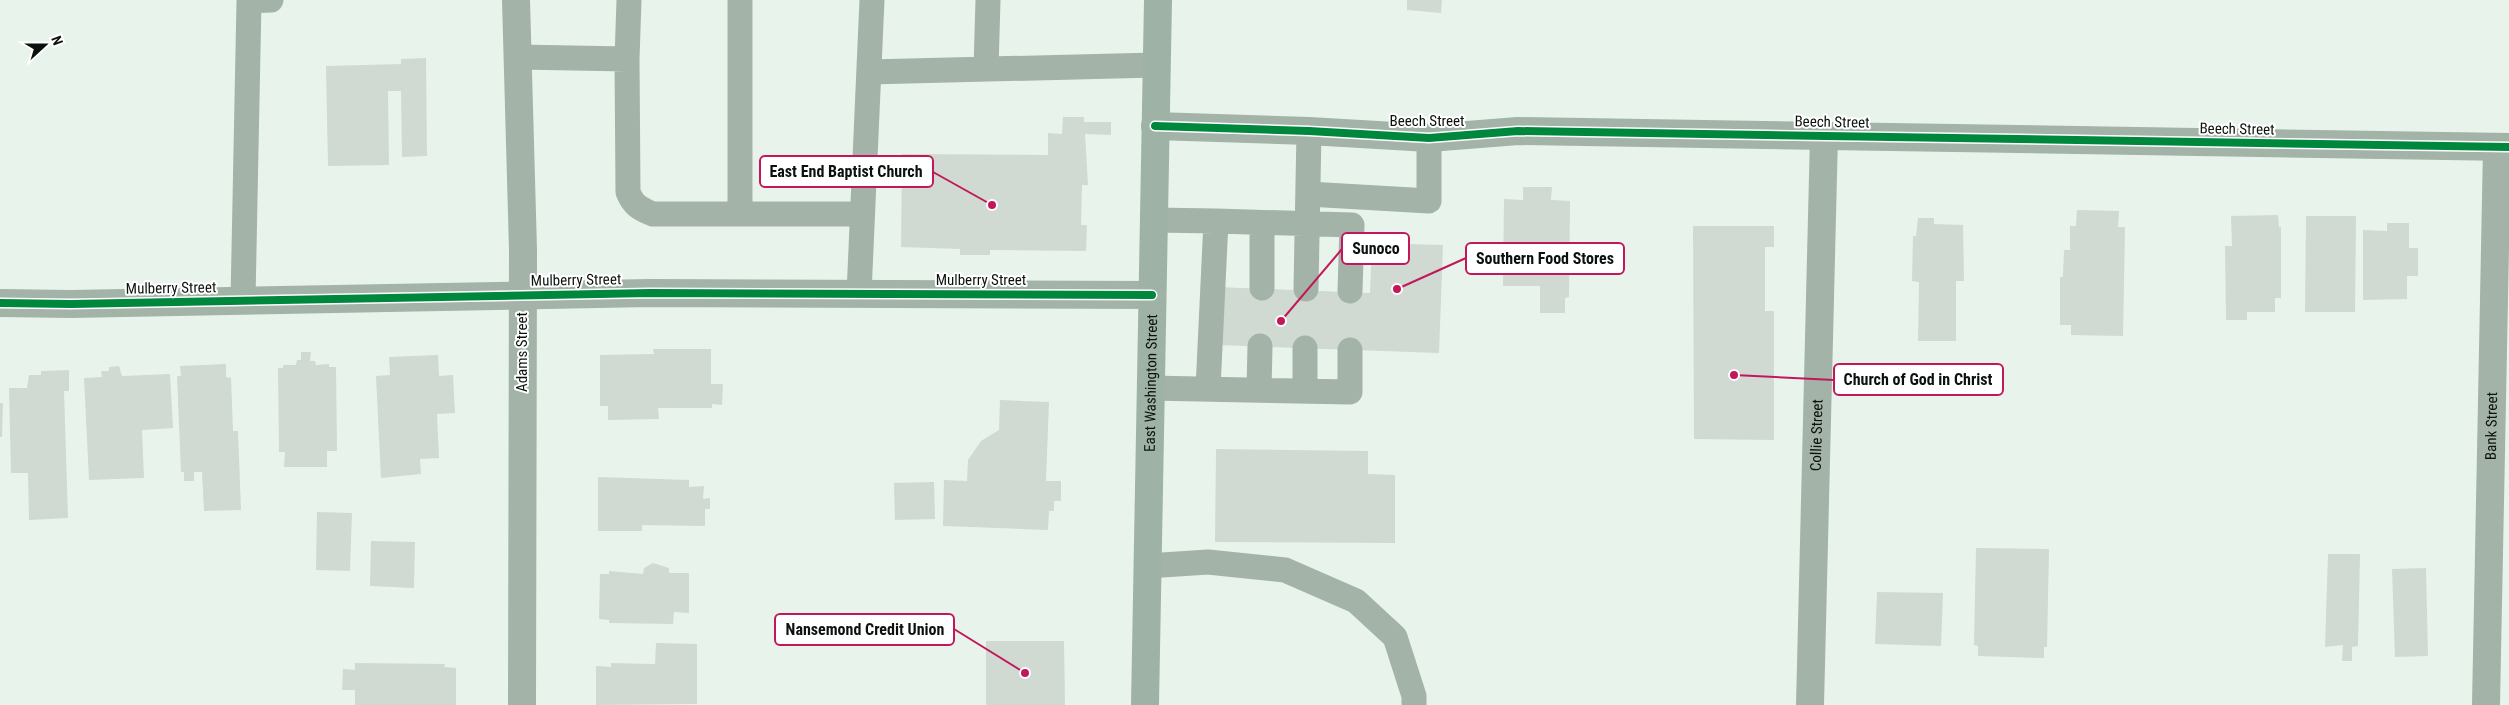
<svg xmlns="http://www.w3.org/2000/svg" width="2509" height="705" viewBox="0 0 2509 705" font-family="'Roboto Condensed',sans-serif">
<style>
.building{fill:#d0d9d2}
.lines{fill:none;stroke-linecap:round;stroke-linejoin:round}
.service{stroke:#a3b3a8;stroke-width:25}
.minor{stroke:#a3b3a8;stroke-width:28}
.secondary{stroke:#9eb3a5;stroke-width:28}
.cycleway-casing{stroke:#fff;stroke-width:11}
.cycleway{stroke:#00873e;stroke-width:8}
.labels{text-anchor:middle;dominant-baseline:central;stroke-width:4;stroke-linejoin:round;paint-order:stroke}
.street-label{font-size:15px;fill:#0b120d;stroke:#fff}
.leader{fill:none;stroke:#c2185b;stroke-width:2}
.callout-dot{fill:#c2185b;stroke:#fff;stroke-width:2}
.callout{fill:#fff;stroke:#c2185b;stroke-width:2}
.callout-label{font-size:16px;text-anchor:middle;font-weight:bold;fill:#0b120d}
</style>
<rect width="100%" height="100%" fill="#e8f4eb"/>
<!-- building -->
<path class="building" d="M 1407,0 L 1442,0 L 1441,13 L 1407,10 Z
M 426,58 L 427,156 L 402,157 L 401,91 L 388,91 L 389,165 L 328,166 L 326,66 L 401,64 L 401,59 Z
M 1063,117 L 1084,117 L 1084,122 L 1111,122 L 1111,135 L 1085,134 L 1088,185 L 1082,185 L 1081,225 L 1087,225 L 1086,251 L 990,250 L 990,255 L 960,255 L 960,249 L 901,247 L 902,154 L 1048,155 L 1048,133 L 1062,134 Z
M 1523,187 L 1552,187 L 1551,200 L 1570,201 L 1569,297 L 1565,298 L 1565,313 L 1540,313 L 1540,286 L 1503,286 L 1504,199 L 1523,200 Z
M 2077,210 L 2119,211 L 2118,227 L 2125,227 L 2123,336 L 2071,335 L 2071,325 L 2060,325 L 2060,277 L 2063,277 L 2064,250 L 2070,250 L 2070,226 L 2076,226 Z
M 2278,215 L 2279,227 L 2281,227 L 2281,298 L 2275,298 L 2275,312 L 2247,312 L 2247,320 L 2226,320 L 2225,246 L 2232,246 L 2231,216 Z
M 2306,216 L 2356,216 L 2355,312 L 2305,312 Z
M 1918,218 L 1934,218 L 1934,224 L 1963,225 L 1964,281 L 1956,281 L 1956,341 L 1918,341 L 1919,282 L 1912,281 L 1913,236 L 1916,236 Z
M 2387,223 L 2409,223 L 2409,248 L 2418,248 L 2418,276 L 2407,276 L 2407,299 L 2363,300 L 2363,230 L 2387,231 Z
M 1693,226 L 1774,226 L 1774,247 L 1765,247 L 1765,311 L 1774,311 L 1774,440 L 1694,439 Z
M 1372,243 L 1443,245 L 1439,353 L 1217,345 L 1218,287 L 1370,293 Z
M 653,349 L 711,349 L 711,384 L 723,384 L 722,405 L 712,404 L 712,408 L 658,408 L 659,419 L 608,420 L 608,406 L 600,406 L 600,355 L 654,354 Z
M 301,352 L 311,352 L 310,361 L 315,361 L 316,365 L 329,364 L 329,367 L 336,367 L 337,451 L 327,451 L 327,467 L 284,467 L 285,452 L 279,452 L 278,368 L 283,368 L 283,365 L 296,365 L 297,360 L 301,360 Z
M 438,355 L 439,376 L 453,375 L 455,413 L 437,414 L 439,458 L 420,459 L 421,474 L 381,478 L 376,376 L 390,375 L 389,357 Z
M 226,364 L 226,377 L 231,378 L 233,431 L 238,431 L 241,510 L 204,511 L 202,472 L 194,472 L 194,481 L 184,481 L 184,472 L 181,472 L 177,376 L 181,376 L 180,366 Z
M 119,366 L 122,376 L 170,374 L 173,428 L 142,430 L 144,478 L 89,480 L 84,378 L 102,377 L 101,371 L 109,371 L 109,367 Z
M 69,370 L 69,391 L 64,391 L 68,518 L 29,520 L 28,473 L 11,473 L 9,388 L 27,388 L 29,375 L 41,375 L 41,371 Z
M 1000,400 L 1049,402 L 1046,481 L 1061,481 L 1061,501 L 1054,501 L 1054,511 L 1049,511 L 1048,530 L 943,526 L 944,480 L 967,481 L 968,460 L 981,441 L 999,430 Z
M 0,403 L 3,403 L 2,437 L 0,437 Z
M 1216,449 L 1368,451 L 1368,474 L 1395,475 L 1395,543 L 1215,542 Z
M 598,477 L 689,480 L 689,487 L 704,486 L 703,499 L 710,498 L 710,509 L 705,509 L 705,526 L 642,525 L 642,531 L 598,531 Z
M 934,482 L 935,519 L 895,520 L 894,483 Z
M 317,512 L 352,513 L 350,571 L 316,570 Z
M 371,541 L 415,542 L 414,588 L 370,586 Z
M 1976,548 L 2049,549 L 2047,647 L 2044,647 L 2044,658 L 1978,656 L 1978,646 L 1974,645 Z
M 2328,554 L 2360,554 L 2358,646 L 2352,647 L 2352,661 L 2342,661 L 2343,645 L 2325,647 Z
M 653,563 L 669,568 L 669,573 L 689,573 L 689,613 L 674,612 L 673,624 L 609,623 L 609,620 L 599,619 L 600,574 L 609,574 L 609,571 L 643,574 L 644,568 Z
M 2426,568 L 2428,656 L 2395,657 L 2392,569 Z
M 1877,592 L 1943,593 L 1941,646 L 1875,644 Z
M 986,641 L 1064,641 L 1065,705 L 986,705 Z
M 656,643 L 697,644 L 697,704 L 596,705 L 596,666 L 611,667 L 611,663 L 655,664 Z
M 355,663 L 445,664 L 444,667 L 456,668 L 456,705 L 355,705 L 355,690 L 342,690 L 343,669 L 355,670 Z"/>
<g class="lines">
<!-- service -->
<path class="service" d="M 518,57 L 627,59 L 629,0
M 627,59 L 628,192 C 633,205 640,209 653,214 L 862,214
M 986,69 L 988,0
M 869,72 L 1156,65
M 1308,194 L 1429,201 L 1429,138
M 740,214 L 740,0
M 1154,220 L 1216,221 L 1208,389
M 1216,221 L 1352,225 L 1350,291
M 1262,224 L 1262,288
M 1306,289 L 1309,131
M 859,294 L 872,0
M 243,300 L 249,1 L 271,0
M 1305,348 L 1305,391
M 1150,388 L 1350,392 L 1350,350
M 1259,390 L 1260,346
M 1147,566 L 1208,562 L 1285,570 L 1356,601 L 1395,637 L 1414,696 L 1414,705"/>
<!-- minor -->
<g class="minor">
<path d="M 516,0 L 523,250 L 522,705"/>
<path d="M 1155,126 L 1309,131 L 1429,138 L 1518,131 L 2509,147"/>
<path d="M 0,303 L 71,304 L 650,293 L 1152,295"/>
<path id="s1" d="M 1810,705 L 1824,135"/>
<path id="s2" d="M 2486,705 L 2497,147"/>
</g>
<!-- secondary -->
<path class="secondary" id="s3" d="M 1145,705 L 1158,0"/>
<defs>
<path id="cycleway" d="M 1155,126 L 1309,131 L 1429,138 L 1518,131 L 2509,147
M 0,303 L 71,304 L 650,293 L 1152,295"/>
</defs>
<!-- cycleway casing -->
<use href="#cycleway" class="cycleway-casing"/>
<!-- cycleway -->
<use href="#cycleway" class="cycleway"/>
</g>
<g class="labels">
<!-- street labels -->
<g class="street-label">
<text x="1427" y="121">Beech Street</text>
<text transform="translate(1832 122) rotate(1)">Beech Street</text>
<text transform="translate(2237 129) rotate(1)">Beech Street</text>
<text transform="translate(576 280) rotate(-1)">Mulberry Street</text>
<text x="981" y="280">Mulberry Street</text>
<text transform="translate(171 288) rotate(-1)">Mulberry Street</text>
<text transform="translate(522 352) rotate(-90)">Adams Street</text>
<text stroke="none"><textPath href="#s3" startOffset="322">East Washington Street</textPath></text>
<text stroke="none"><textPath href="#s2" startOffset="279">Bank Street</textPath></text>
<text stroke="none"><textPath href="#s1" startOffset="270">Collie Street</textPath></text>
</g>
</g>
<!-- callouts -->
<path class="leader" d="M992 205L933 172M1281 321L1342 249M1397 289L1466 258M1734 375L1834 380M1025 673L954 629"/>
<g class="callout-dot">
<circle cx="992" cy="205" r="5"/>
<circle cx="1281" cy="321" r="5"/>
<circle cx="1397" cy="289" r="5"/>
<circle cx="1734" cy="375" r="5"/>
<circle cx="1025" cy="673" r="5"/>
</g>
<g class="callout">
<rect x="760" y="156" width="173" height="31" rx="5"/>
<rect x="1342" y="233" width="67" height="31" rx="5"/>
<rect x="1466" y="243" width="158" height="31" rx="5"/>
<rect x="1834" y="364" width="169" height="31" rx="5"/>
<rect x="775" y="614" width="179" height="31" rx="5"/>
</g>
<g class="callout-label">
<text x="846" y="177">East End Baptist Church</text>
<text x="1376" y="254">Sunoco</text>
<text x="1545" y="264">Southern Food Stores</text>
<text x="1918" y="385">Church of God in Christ</text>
<text x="865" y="635">Nansemond Credit Union</text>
</g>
<!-- north arrow -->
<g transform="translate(45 45) rotate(69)" stroke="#ffffff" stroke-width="4" paint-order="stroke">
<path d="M0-4L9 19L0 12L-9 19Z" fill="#0b120d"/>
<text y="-8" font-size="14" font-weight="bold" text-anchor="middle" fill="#0b120d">N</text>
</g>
</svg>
